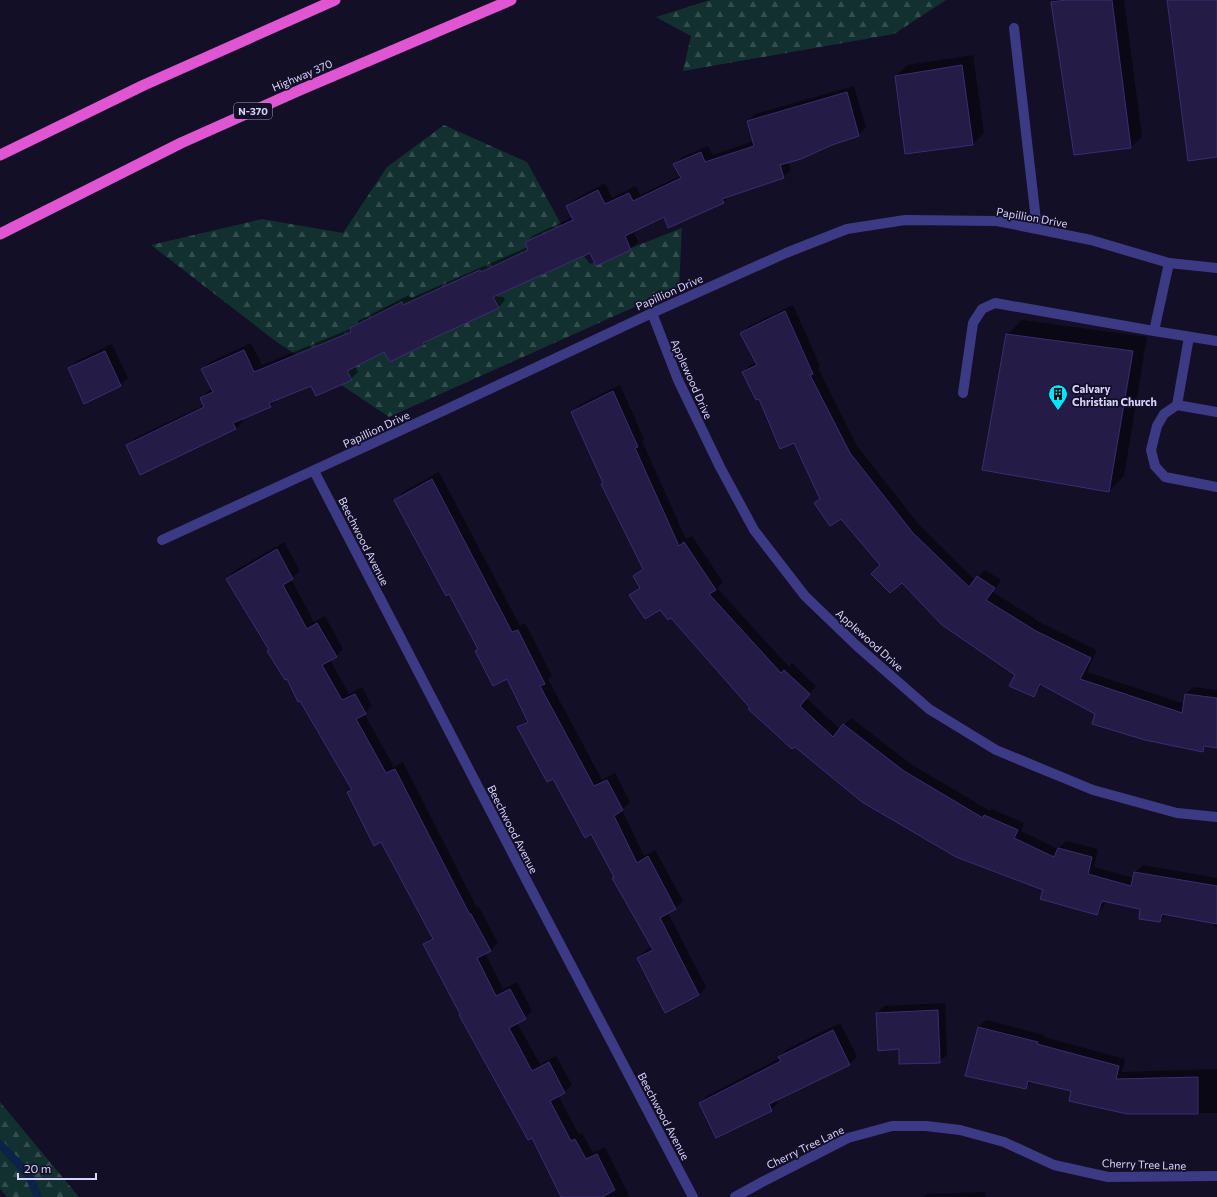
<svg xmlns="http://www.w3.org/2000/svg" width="1217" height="1197" viewBox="0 0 1217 1197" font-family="Commissioner,sans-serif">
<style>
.forest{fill:url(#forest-firs)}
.shadow{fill:#0007}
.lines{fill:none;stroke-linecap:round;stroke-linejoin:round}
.stream{stroke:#0c2248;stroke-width:8}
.building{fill:#241b47;stroke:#3b2d73}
.service{stroke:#3d3a85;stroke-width:10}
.minor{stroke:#3d3a85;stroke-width:10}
.trunk{stroke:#e055d1;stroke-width:11}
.labels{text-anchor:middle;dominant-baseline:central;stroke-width:3.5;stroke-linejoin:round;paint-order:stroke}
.shield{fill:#130f26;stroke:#9e99be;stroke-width:1}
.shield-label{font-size:10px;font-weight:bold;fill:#d9d4ff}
.street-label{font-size:11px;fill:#d9d4ff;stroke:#130f26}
.poi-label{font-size:11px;font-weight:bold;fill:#d9d4ff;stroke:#130f26;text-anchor:start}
</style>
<defs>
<pattern id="forest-firs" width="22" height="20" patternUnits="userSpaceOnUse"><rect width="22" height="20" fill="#12302f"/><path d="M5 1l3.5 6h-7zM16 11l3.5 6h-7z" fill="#344d4e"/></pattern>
</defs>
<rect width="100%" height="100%" fill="#130f26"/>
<!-- forest -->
<path class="forest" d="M 710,0 L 946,0 L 894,34 L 683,71 L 691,36 L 656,17 Z
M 444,125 L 527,162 L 562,226 L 590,264 L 682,228 L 679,287 L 389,417 L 274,340 L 151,245 L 262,219 L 343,233 L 387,167 Z
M 0,1102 L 79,1197 L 7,1197 L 0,1189 Z"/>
<!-- shadow -->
<path class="shadow" d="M 1055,0 L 1124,0 L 1142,136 L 1131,147 L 1075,154 L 1052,2 Z
M 973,55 L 984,133 L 973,144 L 896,76 L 907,65 Z
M 854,86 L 866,127 L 859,135 L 832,144 L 788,162 L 791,170 L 783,177 L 729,196 L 723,202 L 664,215 L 633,231 L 638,242 L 630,249 L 590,252 L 501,292 L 505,300 L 498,308 L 429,340 L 424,345 L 390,361 L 385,351 L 355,366 L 358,372 L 351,379 L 312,384 L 277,399 L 270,406 L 241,418 L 243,421 L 236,429 L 128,445 L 135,438 L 204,405 L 201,399 L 208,391 L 213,389 L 202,370 L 210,362 L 251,343 L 262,365 L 350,329 L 358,321 L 409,295 L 411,298 L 528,247 L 526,242 L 534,235 L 573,217 L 567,206 L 575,199 L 605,183 L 612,198 L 636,186 L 640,195 L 680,176 L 675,164 L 682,157 L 708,146 L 713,155 L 754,141 L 748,121 L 755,114 Z
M 793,305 L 820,366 L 818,368 L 857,446 L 920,526 L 975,580 L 985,570 L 1001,580 L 993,592 L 1043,624 L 1097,650 L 1087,672 L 1185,704 L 1186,694 L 1194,687 L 1217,690 L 1217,747 L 1207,745 L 1202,751 L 1096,714 L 1043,684 L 1034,696 L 1016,675 L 902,581 L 821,498 L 795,442 L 759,398 L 743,373 L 750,365 L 757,362 L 742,333 L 749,326 Z
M 1022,320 L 1147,337 L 1124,476 L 1109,491 L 1007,335 Z
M 112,344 L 128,378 L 120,385 L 69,369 L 77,361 Z
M 620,385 L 644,439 L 642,441 L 686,539 L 692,536 L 723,582 L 717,588 L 789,667 L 792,663 L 816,686 L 806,698 L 840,729 L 851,718 L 911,764 L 990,811 L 992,809 L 1024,823 L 1021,831 L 1058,849 L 1066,841 L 1098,849 L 1094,867 L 1134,878 L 1135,872 L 1143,865 L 1217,878 L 1217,927 L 1214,927 L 1214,923 L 1167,914 L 1160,921 L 1141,908 L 1106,901 L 1104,906 L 1097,914 L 1044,889 L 751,708 L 671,617 L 660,609 L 631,595 L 640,586 L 634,576 L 643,567 L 572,412 L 579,405 Z
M 439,472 L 520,626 L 525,623 L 552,676 L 548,679 L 602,780 L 615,773 L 630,802 L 622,810 L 644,856 L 655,850 L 683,901 L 676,908 L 668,913 L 706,987 L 699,995 L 638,958 L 645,951 L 652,947 L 615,876 L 592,833 L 518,728 L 528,719 L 507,677 L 476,651 L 479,648 L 450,593 L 396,500 L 403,492 Z
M 284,542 L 300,571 L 291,579 L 314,622 L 325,616 L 343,649 L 336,657 L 330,660 L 349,694 L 362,687 L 372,706 L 364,713 L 394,767 L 403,762 L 477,908 L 479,907 L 498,943 L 491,950 L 485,953 L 503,989 L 517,982 L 532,1011 L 525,1018 L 517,1023 L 540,1064 L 556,1056 L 572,1085 L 564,1092 L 558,1095 L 579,1135 L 582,1133 L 593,1153 L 605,1147 L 630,1197 L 563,1197 L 532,1137 L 489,1067 L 488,1068 L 424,944 L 433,936 L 381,841 L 348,793 L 352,789 L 227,579 L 234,571 Z
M 945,1003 L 947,1055 L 939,1062 L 900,1048 L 877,1013 L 884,1006 Z
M 986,1020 L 1044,1035 L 1044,1037 L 1125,1059 L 1122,1072 L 1217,1069 L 1217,1113 L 1127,1113 L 1072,1091 L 1032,1081 L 1025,1088 L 978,1027 Z
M 840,1023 L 857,1056 L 850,1064 L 777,1099 L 778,1103 L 771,1110 L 700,1103 L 707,1096 L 780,1058 L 779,1057 L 787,1049 Z
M 985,1192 L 986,1197 L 924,1197 L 927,1194 Z"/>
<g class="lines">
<!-- stream -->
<path class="stream" d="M 0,1144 L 28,1174 L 38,1197"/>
</g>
<!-- building -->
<path class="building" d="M 1066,0 L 1112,0 L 1131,148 L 1074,155 L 1051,2 Z
M 1167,0 L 1217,0 L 1217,157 L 1188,161 Z
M 962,65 L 973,145 L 905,154 L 895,76 Z
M 847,92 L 859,136 L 832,145 L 801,159 L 780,165 L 784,178 L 722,199 L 724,203 L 668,228 L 664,217 L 625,236 L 631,250 L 596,266 L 590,253 L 493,297 L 499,308 L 423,343 L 424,345 L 390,362 L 384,352 L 347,371 L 352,380 L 316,396 L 311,386 L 269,403 L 271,407 L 233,423 L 236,429 L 140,475 L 126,445 L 204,407 L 200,398 L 213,392 L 201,369 L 244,350 L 254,372 L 351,332 L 350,328 L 402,302 L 403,305 L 480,270 L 481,272 L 528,250 L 525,242 L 573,220 L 566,206 L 598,190 L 605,204 L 629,193 L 633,201 L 681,178 L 673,164 L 701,152 L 705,162 L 754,146 L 747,121 Z
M 785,311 L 813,374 L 810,375 L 850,453 L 913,533 L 969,587 L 977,576 L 995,588 L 986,600 L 1036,631 L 1091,658 L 1080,679 L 1182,713 L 1185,694 L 1217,698 L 1217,748 L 1204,746 L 1203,752 L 1145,740 L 1092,724 L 1095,714 L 1040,684 L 1034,697 L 1009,686 L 1015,675 L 942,625 L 902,583 L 890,593 L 871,574 L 880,565 L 841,519 L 830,526 L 814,503 L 820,499 L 794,443 L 780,449 L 759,399 L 756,400 L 742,372 L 757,365 L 740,333 Z
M 1006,334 L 1133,351 L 1109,492 L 982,470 Z
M 105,351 L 121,386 L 84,404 L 68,368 Z
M 613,391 L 638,447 L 635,448 L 679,546 L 684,542 L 716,590 L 709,594 L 781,673 L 784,670 L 810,694 L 800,706 L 833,737 L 843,724 L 904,771 L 983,818 L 984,815 L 1018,830 L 1014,838 L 1054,857 L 1058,848 L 1092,857 L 1088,874 L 1131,886 L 1134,872 L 1217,886 L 1217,924 L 1162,914 L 1160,922 L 1139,919 L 1140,909 L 1102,901 L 1097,915 L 1040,899 L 1043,890 L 956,857 L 862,802 L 795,747 L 792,749 L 748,709 L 750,708 L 671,618 L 668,620 L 660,610 L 645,619 L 629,595 L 640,588 L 633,576 L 643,569 L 601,484 L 603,483 L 571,412 Z
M 432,479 L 512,632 L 518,630 L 545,684 L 540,686 L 594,786 L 607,780 L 623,810 L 614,816 L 637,863 L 648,856 L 676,909 L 660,918 L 699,995 L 665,1013 L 637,958 L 653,950 L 612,878 L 614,877 L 591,834 L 585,838 L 553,779 L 547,782 L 517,727 L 528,722 L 507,679 L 493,686 L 475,651 L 478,649 L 449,594 L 446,596 L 394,500 Z
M 277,549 L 293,579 L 283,585 L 307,629 L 317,623 L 337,657 L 322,665 L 342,700 L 355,694 L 366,714 L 356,719 L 386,773 L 395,769 L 470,915 L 471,914 L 491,951 L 477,958 L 496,996 L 510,989 L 526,1019 L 509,1028 L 532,1071 L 549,1062 L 565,1093 L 550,1101 L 571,1141 L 575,1139 L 586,1159 L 597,1154 L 615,1190 L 602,1197 L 561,1197 L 532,1138 L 528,1140 L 459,1015 L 460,1014 L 423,944 L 433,939 L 381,842 L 374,846 L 347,792 L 352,790 L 300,701 L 298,702 L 287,679 L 285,680 L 267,651 L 269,650 L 226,579 Z
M 938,1010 L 940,1063 L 899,1064 L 899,1049 L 878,1051 L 876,1013 Z
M 978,1027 L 1038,1042 L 1037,1044 L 1119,1066 L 1116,1079 L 1198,1077 L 1198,1114 L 1127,1114 L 1069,1101 L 1071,1091 L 1028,1081 L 1026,1089 L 965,1076 Z
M 833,1030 L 850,1065 L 769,1104 L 772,1111 L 716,1138 L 699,1103 L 781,1061 L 778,1057 Z"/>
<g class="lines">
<!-- service -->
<path class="service" d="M 1014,28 L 1037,229
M 1169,263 L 1154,331 L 1217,341
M 1189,337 L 1177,405 L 1217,412
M 963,393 L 973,323 L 982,309 L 995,303 L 1154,331
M 1177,405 L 1164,414 L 1157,426 L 1151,450 L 1155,466 L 1165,477 L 1217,487"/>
<!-- minor -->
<path class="minor" d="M 652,313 L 678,380 L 720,467 L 754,530 L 805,596 L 857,646 L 929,709 L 996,750 L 1093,790 L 1177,813 L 1217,817
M 314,471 L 530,887 L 693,1197
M 162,540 L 445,410 L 652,313 L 786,253 L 847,229 L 905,220 L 997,221 L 1091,240 L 1169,263 L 1217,268
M 735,1197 L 764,1181 L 848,1138 L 892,1126 L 926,1126 L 960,1130 L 1004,1142 L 1054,1165 L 1108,1177 L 1217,1176"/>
<!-- trunk -->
<path class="trunk" d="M 0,155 L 144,85 L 335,0
M 0,234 L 181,143 L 300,90 L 511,0"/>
</g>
<!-- icons -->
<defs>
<symbol id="building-pin" viewBox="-11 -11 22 30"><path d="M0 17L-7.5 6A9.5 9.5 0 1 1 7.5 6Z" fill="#00e5ff" stroke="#130f26"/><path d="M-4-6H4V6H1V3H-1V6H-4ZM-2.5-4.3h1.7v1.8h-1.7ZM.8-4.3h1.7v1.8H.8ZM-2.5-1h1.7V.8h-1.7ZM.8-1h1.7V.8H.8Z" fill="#111"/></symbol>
</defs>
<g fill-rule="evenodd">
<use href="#building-pin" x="1047" y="383" width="22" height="30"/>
</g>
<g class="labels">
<!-- shield labels -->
<rect class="shield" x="234" y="103" width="38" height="16" rx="3"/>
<g class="shield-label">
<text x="253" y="111">N-370</text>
</g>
<!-- street labels -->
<g class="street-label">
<text transform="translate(302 75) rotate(-23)">Highway 370</text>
<text transform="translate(1032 217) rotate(10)">Papillion Drive</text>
<text transform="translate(669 292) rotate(-24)">Papillion Drive</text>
<text transform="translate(692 379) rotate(66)">Applewood Drive</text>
<text transform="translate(376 429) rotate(-25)">Papillion Drive</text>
<text transform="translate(364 541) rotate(63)">Beechwood Avenue</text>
<text transform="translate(870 640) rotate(42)">Applewood Drive</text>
<text transform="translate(513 829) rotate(63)">Beechwood Avenue</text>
<text transform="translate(664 1116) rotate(62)">Beechwood Avenue</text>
<text transform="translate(805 1147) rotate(-26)">Cherry Tree Lane</text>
<text transform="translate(1144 1164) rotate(2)">Cherry Tree Lane</text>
</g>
<!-- poi labels -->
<g class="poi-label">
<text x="1072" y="388">Calvary<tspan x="1072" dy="13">Christian Church</tspan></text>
</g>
</g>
<!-- scale -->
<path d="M18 1173v6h78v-6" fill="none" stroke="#d9d4ff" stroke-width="2"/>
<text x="24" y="1173" font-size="12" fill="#d9d4ff" stroke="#130f26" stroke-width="3" paint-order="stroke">20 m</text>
</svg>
